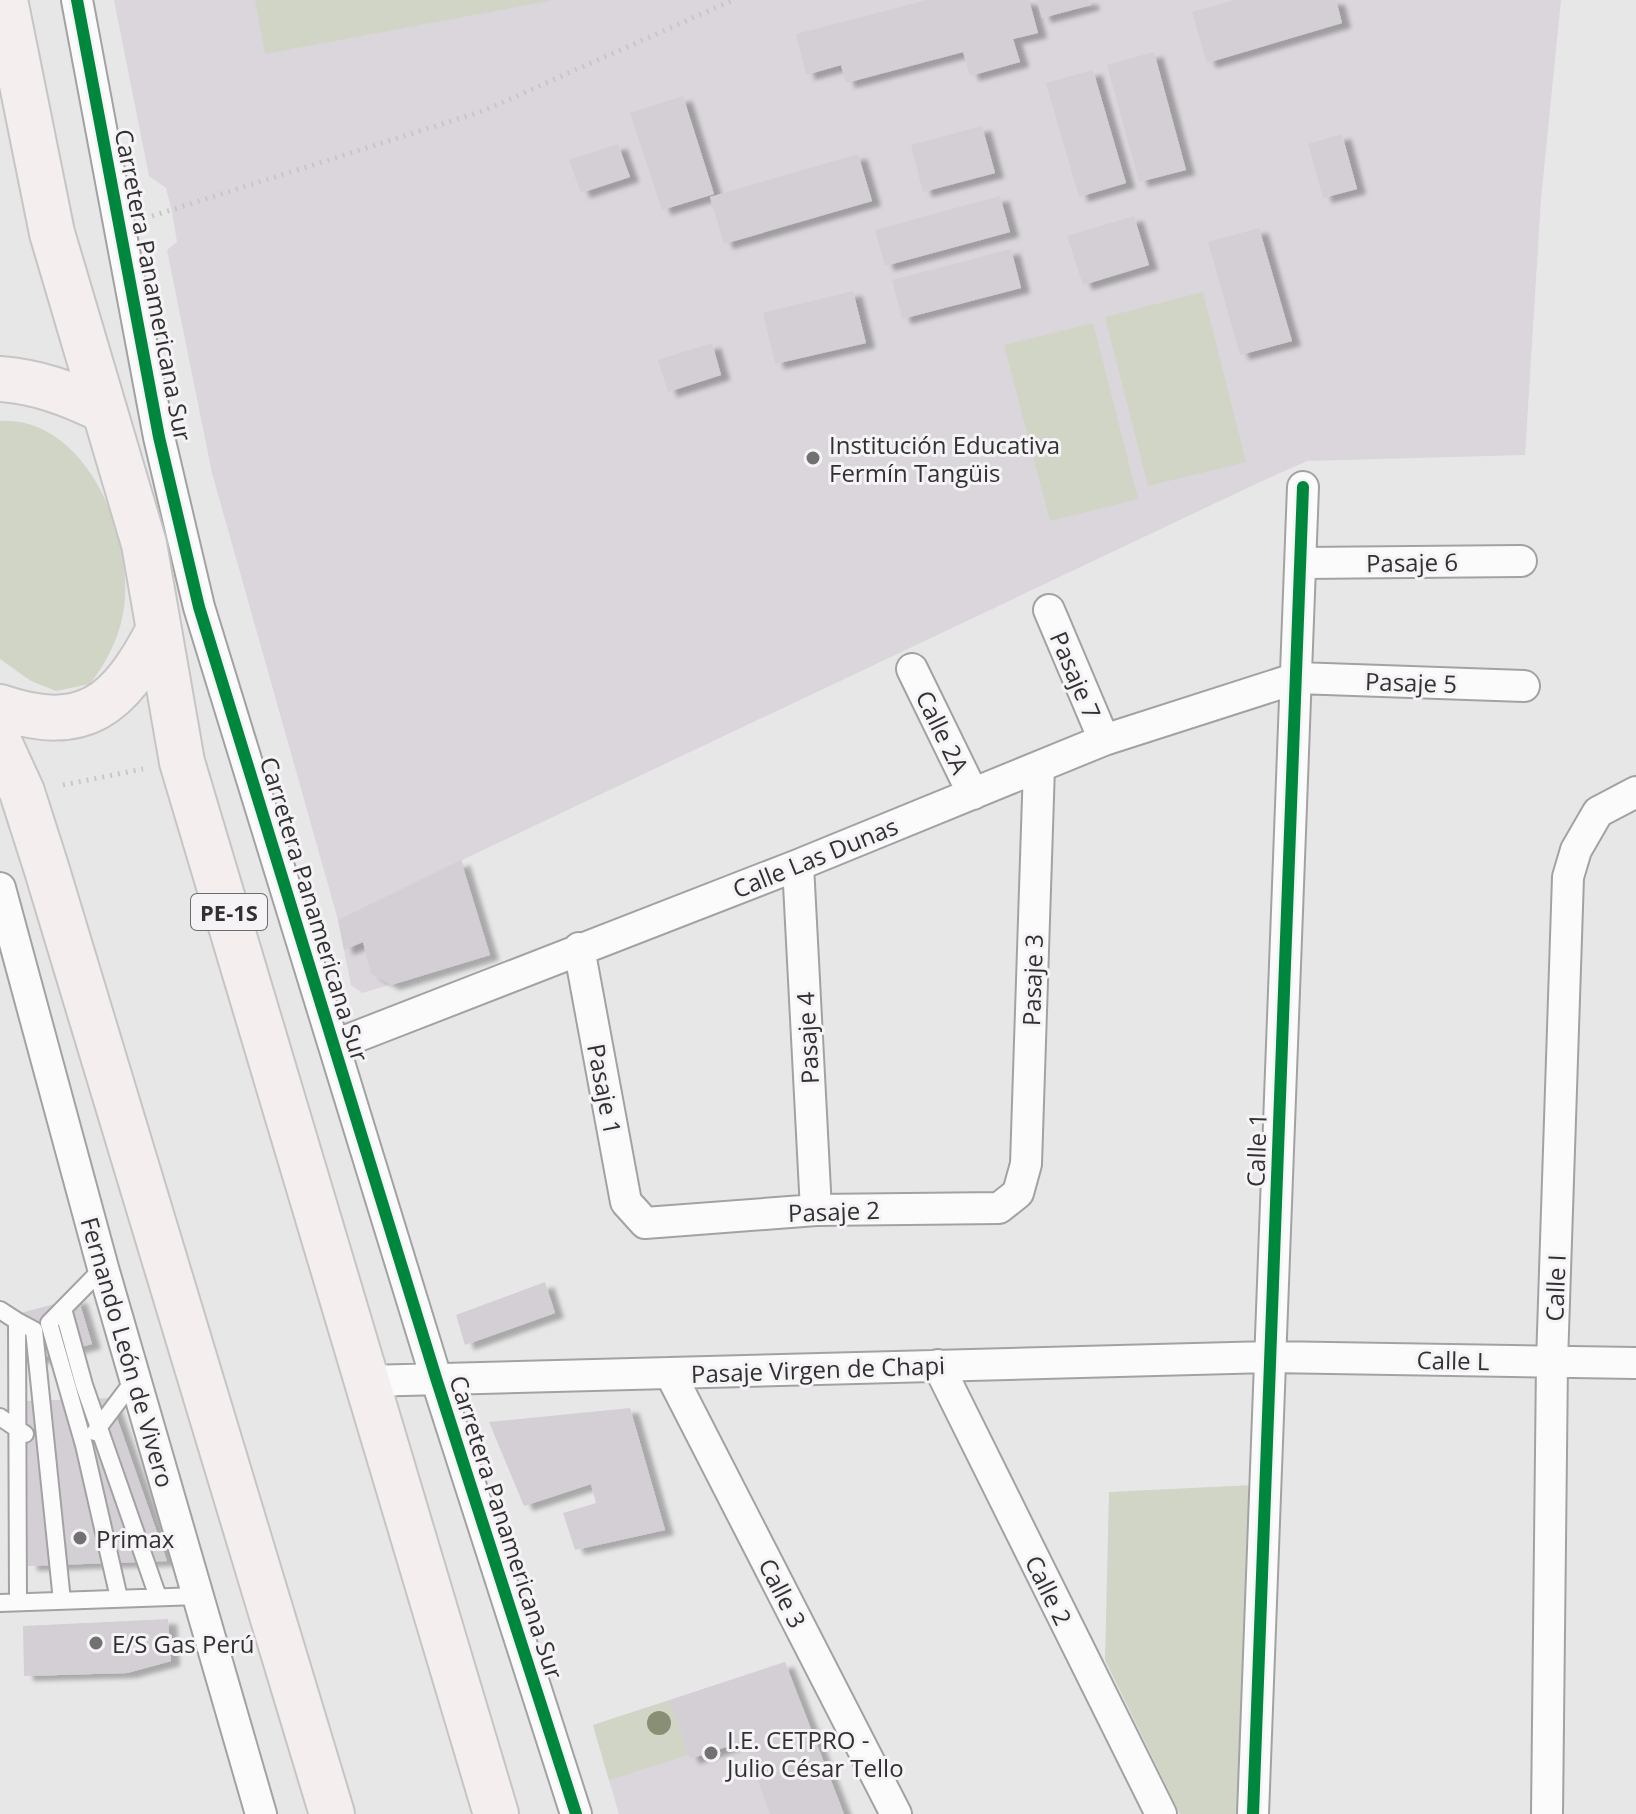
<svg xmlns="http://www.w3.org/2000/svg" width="1636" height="1814" viewBox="0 0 1636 1814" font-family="'Open Sans',sans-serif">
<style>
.built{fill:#dad6db}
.green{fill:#d1d5c6}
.building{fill:#d3cfd5;filter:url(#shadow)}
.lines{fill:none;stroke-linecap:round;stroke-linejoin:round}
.lane-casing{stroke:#a3a2a3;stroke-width:20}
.street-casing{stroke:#a3a2a3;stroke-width:34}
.highway-casing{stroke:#c6c5c6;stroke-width:48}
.path{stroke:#c8c7c8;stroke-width:5;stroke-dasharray:2 6;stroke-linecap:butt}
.lane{stroke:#fcfbfc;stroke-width:16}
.street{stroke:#fcfbfc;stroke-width:30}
.highway{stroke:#f4eeee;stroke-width:44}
.cycleway-casing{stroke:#f5f3f6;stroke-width:17}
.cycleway{stroke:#00873e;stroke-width:12}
.tree{fill:#898f75}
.poi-dot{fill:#727172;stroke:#f5f3f6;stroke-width:3}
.labels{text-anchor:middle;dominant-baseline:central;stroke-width:6;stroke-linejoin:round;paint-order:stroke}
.shield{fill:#f5f3f6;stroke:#6c6b6d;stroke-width:2}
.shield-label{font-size:22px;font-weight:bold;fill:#323132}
.street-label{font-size:24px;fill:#323132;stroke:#f5f3f6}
.poi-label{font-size:24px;fill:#323132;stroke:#f5f3f6;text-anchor:start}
</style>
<defs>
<filter id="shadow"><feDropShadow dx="9" dy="5" stdDeviation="2" flood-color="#0004"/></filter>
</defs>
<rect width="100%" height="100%" fill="#e8e7e8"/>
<!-- built -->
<path class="built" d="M 114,0 L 1561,0 L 1541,199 L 1525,455 L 1307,461 L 1260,482 L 462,860 L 490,955 L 362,993 L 351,985 L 338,920 L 212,473 L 167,250 L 177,242 L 172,212 L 166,188 L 149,176 Z
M 785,1662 L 844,1814 L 619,1814 L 593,1725 Z"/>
<!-- green -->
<path class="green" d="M 255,0 L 554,0 L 265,54 Z
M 1203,292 L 1246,462 L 1148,486 L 1105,317 Z
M 1093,323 L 1138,499 L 1050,521 L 1004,345 Z
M 0,421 C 89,416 139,545 122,619 C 116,644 105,664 90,684 L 56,691 L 31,681 L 0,659 Z
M 1253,1485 L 1245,1814 L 1180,1814 L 1105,1660 L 1109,1492 Z
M 670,1700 L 688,1755 L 609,1780 L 593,1725 Z"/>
<!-- building -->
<path class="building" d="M 927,0 L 1029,0 L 1038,33 L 1013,39 L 1020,62 L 970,76 L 963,52 L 846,83 L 841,65 L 806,75 L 796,34 Z
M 1037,0 L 1089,0 L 1091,5 L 1042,18 Z
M 1235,0 L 1336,0 L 1342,23 L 1207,63 L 1192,12 Z
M 1154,52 L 1186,170 L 1139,182 L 1107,65 Z
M 1093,70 L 1126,183 L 1079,197 L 1046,83 Z
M 683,96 L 714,194 L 662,210 L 630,113 Z
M 982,126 L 995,173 L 923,192 L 911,145 Z
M 1342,134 L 1357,189 L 1323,198 L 1308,144 Z
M 618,144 L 630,177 L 581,193 L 569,160 Z
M 858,154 L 872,201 L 724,244 L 710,197 Z
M 1000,196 L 1010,232 L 885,266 L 875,230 Z
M 1134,216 L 1149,265 L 1083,285 L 1067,236 Z
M 1259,228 L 1292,341 L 1240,355 L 1208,242 Z
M 1011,249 L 1021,288 L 902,319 L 892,280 Z
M 853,291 L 866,343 L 775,364 L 763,313 Z
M 712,343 L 721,375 L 668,392 L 658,360 Z
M 461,860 L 490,955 L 391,985 L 371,974 L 363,942 L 344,950 L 338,920 Z
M 545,1282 L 555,1313 L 465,1345 L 456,1315 Z
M 78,1298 L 92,1344 L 22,1363 L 20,1313 Z
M 110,1398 L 167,1561 L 28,1566 L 27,1401 Z
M 630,1408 L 665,1530 L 575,1550 L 563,1513 L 596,1503 L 591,1484 L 524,1506 L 489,1422 Z
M 168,1619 L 171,1661 L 127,1673 L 24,1676 L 23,1626 Z
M 785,1662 L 844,1814 L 770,1814 L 744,1741 L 690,1759 L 670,1700 Z"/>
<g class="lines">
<defs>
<path id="lane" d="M 103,1268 L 49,1323 L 84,1445 L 119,1598
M 63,1309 L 84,1385 L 158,1597
M 0,1310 L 17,1321 L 18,1602
M 17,1321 L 34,1330 L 62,1601
M 0,1417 L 25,1434
M 95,1432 L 135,1379
M 0,1603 L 198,1596"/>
<path id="street" d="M 77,0 L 159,437 L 199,607 L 436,1378 L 576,1814
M 1302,563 L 1521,561
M 1049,610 L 1104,740
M 912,669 L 973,794
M 798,865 L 816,1210
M 0,888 L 103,1268 L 261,1814
M 579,948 L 626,1202 L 645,1223 L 816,1210 L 999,1208 L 1018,1193 L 1026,1164 L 1039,767
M 335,1045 L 798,865 L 1104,740 L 1297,678 L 1524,686
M 938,1365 L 1161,1814
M 670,1373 L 896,1814
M 366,1381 L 1269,1357 L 1636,1363
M 1253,1814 L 1303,487
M 1547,1814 L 1552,1362 L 1568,877 L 1576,850 L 1598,812 L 1636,792"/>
<path id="highway" d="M 5,0 L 52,233 L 144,544 L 182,762 L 496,1814
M 0,379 C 38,382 68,393 103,410
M 0,707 C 85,736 120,704 158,631
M 0,744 L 22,792 L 46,867 L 332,1814"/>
</defs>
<!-- lane casing -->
<use href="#lane" class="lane-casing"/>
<!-- street casing -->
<use href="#street" class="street-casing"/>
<!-- highway casing -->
<use href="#highway" class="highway-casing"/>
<!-- path -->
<path class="path" d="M 152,216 L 483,111 L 733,0
M 63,785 L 143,769"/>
<!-- lane -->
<use href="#lane" class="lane"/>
<!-- street -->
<use href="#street" class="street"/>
<!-- highway -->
<use href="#highway" class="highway"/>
<defs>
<path id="cycleway" d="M 77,0 L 159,437 L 199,607 L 436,1378 L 576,1814
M 1253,1814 L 1303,487"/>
</defs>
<!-- cycleway casing -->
<use href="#cycleway" class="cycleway-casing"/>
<!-- cycleway -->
<use href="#cycleway" class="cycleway"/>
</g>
<!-- trees -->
<circle class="tree" cx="659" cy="1723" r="12"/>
<!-- markers -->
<g class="poi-dot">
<circle cx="813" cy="458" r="8"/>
<circle cx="80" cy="1538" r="8"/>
<circle cx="96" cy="1643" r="8"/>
<circle cx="711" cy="1753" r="8"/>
</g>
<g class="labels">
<!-- shield labels -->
<rect class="shield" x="191" y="894" width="76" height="36" rx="6"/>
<g class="shield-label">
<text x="229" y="912">PE-1S</text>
</g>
<!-- street labels -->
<g class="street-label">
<text transform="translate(154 285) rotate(79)">Carretera Panamericana Sur</text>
<text transform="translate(1412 562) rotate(-1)">Pasaje 6</text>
<text transform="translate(1076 675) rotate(67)">Pasaje 7</text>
<text transform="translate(1411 682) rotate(2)">Pasaje 5</text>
<text transform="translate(943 732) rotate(64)">Calle 2A</text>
<text transform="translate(815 857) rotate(-22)">Calle Las Dunas</text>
<text transform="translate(315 909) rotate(73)">Carretera Panamericana Sur</text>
<text transform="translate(1032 980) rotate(-88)">Pasaje 3</text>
<text transform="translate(807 1038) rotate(-93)">Pasaje 4</text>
<text transform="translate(605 1089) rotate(79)">Pasaje 1</text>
<text transform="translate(1256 1150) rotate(-88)">Calle 1</text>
<text transform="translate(834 1211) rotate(-2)">Pasaje 2</text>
<text transform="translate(1555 1288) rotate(-88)">Calle I</text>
<text transform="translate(128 1352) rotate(74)">Fernando León de Vivero</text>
<text transform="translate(1453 1360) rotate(1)">Calle L</text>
<text transform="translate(818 1369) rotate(-2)">Pasaje Virgen de Chapi</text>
<text transform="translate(507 1527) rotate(72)">Carretera Panamericana Sur</text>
<text transform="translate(1049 1590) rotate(64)">Calle 2</text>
<text transform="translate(783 1593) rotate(63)">Calle 3</text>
</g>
<!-- poi labels -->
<g class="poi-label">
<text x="829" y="444">Institución Educativa<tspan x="829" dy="28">Fermín Tangüis</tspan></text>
<text x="96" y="1538">Primax</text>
<text x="112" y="1643">E/S Gas Perú</text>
<text x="727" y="1739">I.E. CETPRO -<tspan x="727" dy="28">Julio César Tello</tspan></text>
</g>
</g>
</svg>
